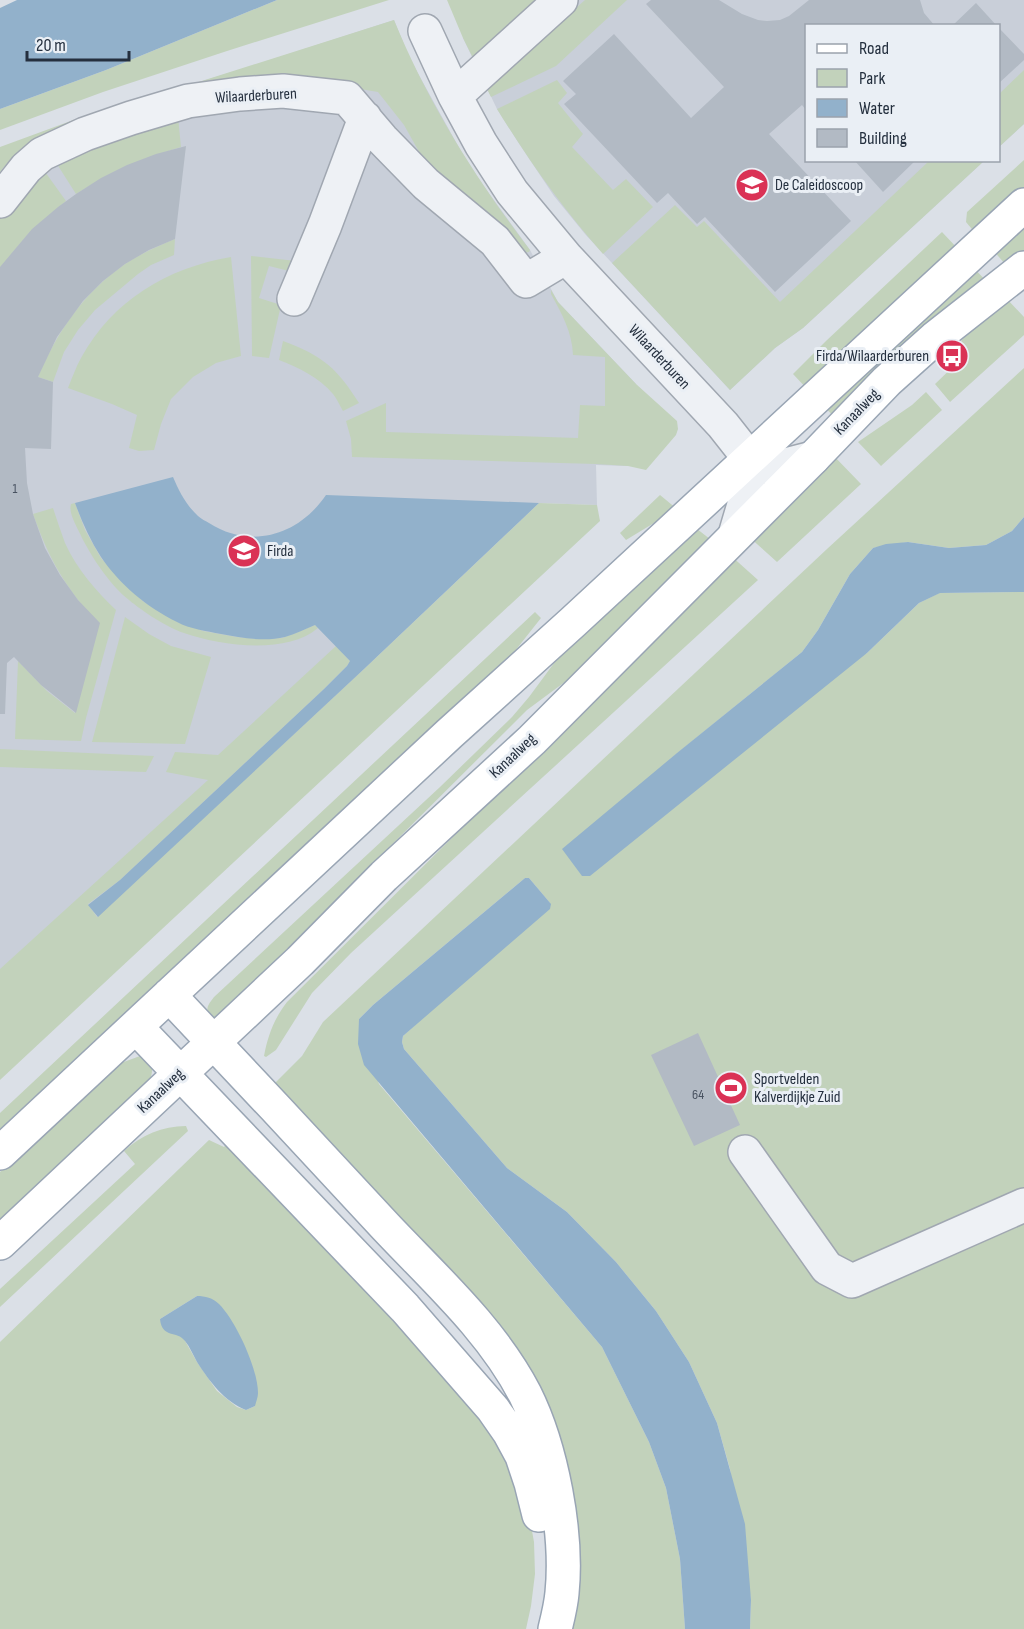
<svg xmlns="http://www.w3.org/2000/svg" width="1024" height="1629" viewBox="0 0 1024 1629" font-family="'Sofia Sans Condensed',sans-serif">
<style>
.built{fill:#c9cfd9}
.green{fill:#c2d2bb;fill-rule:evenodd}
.water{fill:#92b1cb}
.building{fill:#b2bac4}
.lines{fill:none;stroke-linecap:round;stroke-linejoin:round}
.minor-casing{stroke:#a0a7b1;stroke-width:36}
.major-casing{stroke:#99a5b4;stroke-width:36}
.minor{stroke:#eef1f5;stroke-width:33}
.major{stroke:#fff;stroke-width:33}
.labels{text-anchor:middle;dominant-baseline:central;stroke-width:6;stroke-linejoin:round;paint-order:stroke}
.number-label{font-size:14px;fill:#485260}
.street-label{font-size:16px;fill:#242f3e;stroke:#eaeff5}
.poi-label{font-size:16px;fill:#242f3e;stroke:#eaeff5;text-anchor:start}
</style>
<rect width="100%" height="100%" fill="#dbe0e7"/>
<!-- built -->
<path class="built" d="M 476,0 L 1024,0 L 1024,124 L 999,147 L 998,26 L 806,26 L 806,160 L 984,161 L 803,328 L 775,348 L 730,390 L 585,234 L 554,196 L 518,142 L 497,109 L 463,38 Z
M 394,20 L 410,59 L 462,153 L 483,185 L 530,250 L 558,302 L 636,384 L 628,466 L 596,465 L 597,505 L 539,503 L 364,669 L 0,1074 L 0,172 L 17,153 L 31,142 L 63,126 L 97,113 L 252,66 Z"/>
<!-- green -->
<path class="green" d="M 277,0 L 389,0 L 227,51 L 103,92 L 0,130 L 0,109 L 106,70 Z
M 447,0 L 540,0 L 474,60 L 463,38 Z
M 585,0 L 627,0 L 556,66 L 491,97 L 486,87 Z
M 394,20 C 428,103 476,179 530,250 L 529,252 L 524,253 L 444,180 L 422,157 L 404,125 L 378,92 L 300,79 L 186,86 Z
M 1024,70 L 1024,124 L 999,147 L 999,94 Z
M 557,80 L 567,93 L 558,103 L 583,134 L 572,147 L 613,190 L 626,179 L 653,207 L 603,254 C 563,209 529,161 497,109 Z
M 98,111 L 97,113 C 70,123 38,133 16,154 C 10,159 5,166 0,172 L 0,147 Z
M 178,117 L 181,147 C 144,158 109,173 76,194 L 55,161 Z
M 1024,160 L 1024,193 L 976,234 L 966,222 L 967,212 Z
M 929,161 L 984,161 L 803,328 L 775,348 L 730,390 L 612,263 L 675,205 L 697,227 L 704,221 L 780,302 Z
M 43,169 L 66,201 L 29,233 L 0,268 L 0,217 Z
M 1024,221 L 1024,252 L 1006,265 L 991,248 Z
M 942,232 L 959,250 L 809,391 L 793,374 L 826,341 Z
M 175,239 L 174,255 L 151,265 L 138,274 L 95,310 L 78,330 L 64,352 L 53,382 L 38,377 C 57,332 84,292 125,264 C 140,254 158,246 175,239 Z
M 251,256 L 296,261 L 293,272 L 269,266 L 259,298 L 281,305 L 269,358 L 252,356 Z
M 231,257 L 241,356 L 216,363 L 193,377 L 171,399 L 161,424 L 154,450 L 139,451 L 129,448 L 137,415 L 112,404 L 68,388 C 72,378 76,367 81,358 C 113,300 167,268 231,257 Z
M 971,265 L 988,283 L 836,419 L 821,403 Z
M 551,290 L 558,302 L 636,384 L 677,421 L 678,429 L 676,435 L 646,470 L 628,466 L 596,464 L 352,457 L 351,439 L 346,421 L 386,403 L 386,432 L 578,438 L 580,405 L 605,406 L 605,357 L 573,355 C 572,332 562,314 551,294 Z
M 1007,299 L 1024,317 L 1024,335 L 950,402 L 935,384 L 960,360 L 952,351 L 988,311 Z
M 283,341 C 323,356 337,368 359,403 L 343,411 C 340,406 337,399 333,394 C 319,377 299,368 279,360 Z
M 1024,368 L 1024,517 L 1012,531 L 986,545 L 949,548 L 908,542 L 873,548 L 850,574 L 818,630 L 802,652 L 669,760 L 867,653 L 919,603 L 939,593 L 1024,592 L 1024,1629 L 750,1629 L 751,1600 L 730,1469 L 717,1423 L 689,1362 L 656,1311 L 616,1262 L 567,1212 L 507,1168 L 404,1049 L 402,1042 L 403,1036 L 550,903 L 529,878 L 525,878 L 373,1005 L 359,1019 L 379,1084 L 602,1347 L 649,1442 L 666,1488 L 680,1559 L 685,1629 L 568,1629 L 552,1431 L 275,1083 L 302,1056 L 323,1022 L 827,549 Z
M 926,392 L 942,410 L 881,466 L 858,442 L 912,405 Z
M 831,453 L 861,484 L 777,562 L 748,536 Z
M 660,495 L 677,509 L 626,540 L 620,533 Z
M 75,503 L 85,530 L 101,558 L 119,578 L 144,602 L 203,631 L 237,637 L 259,639 L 282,638 L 298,632 L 315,625 L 318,628 C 286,655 222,646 184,633 C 168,628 142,611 129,600 C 110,585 93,559 82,538 C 78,528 68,514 71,504 Z
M 539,503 L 597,505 L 600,521 L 0,1080 L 0,969 L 208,780 L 166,772 L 175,752 L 218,755 L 336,646 L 350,661 L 347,666 L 324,689 L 120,880 L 88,904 L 97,917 L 364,669 Z
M 53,508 C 57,520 61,532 65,543 C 76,568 97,592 116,610 L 86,718 L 81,741 L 15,739 L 18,661 L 47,691 L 75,713 L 82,605 C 58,575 46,550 33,514 Z
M 692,525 L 715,543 L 608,650 L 527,710 L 220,1016 L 215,1019 L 211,1019 C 205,1009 207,1006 214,997 L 440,787 L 512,717 L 529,697 L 577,632 Z
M 729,554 L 758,580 L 351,953 L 312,993 L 276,1050 L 266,1057 L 264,1056 C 268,1035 274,1019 287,1002 L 505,785 Z
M 535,612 L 541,618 L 500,670 L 437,722 L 0,1129 L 0,1113 Z
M 125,617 L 149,634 L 171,646 L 211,657 L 185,744 L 92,742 Z
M 0,749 L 154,756 L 146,772 L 0,767 Z
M 140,1056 C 155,1058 154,1073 148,1084 L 0,1222 L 0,1172 L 109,1070 L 121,1063 Z
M 186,1126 L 188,1131 L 0,1307 L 0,1289 L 135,1164 L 124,1151 C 142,1135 162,1126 186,1126 Z
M 209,1140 L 224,1147 L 227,1143 L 491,1422 L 527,1503 L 534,1542 L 535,1574 L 531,1606 L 526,1629 L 0,1629 L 0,1342 ZM 197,1296 L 255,1406 L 246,1410 L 237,1407 L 217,1391 L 197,1362 L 184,1339 L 160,1319 Z"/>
<!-- water -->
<path class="water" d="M 17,0 L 277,0 L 106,70 L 0,109 L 0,8 Z
M 173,477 C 179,491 186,505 198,516 C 201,519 206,521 209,523 C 251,550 299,535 326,495 L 539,503 L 364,669 L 98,917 L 88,905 L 120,880 L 324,689 L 347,666 L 350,661 L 315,625 C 305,629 295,634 285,637 C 265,642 241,638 221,634 C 206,631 190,629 177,622 C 148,608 119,584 101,557 C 90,540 82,522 75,503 Z
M 1024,517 L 1024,592 L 940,593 L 919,603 L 867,653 L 590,876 L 582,876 L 562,849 L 677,753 L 802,652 L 818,630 L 850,574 L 873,548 L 886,544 L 908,542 L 949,548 L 986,545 L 1012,531 Z
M 525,878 L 529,878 L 551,904 L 550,909 L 403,1036 L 402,1042 L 404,1049 L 507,1168 L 567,1212 L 616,1262 L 656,1311 L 689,1362 L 717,1423 L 745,1524 L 751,1600 L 750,1629 L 685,1629 L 680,1559 L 666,1488 L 649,1442 L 602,1347 L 364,1065 L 358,1044 L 359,1019 L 373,1005 Z
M 197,1296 C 205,1296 213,1298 219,1304 C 236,1321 258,1369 258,1393 C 258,1397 256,1402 255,1406 L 246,1410 C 224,1401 210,1382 197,1362 C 193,1355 190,1347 185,1341 C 177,1330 162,1339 160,1319 Z"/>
<!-- building -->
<path class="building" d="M 651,0 L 719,0 L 742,14 L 758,20 L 767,21 L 780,20 L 789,16 L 809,0 L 920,0 L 924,13 L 935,26 L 806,26 L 806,110 L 802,105 L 769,134 L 851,221 L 775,292 L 705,217 L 697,224 L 668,193 L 657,203 L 564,104 L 576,94 L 563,81 L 614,34 L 691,118 L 724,87 L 646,4 Z
M 976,3 L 997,26 L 952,26 Z
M 998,27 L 1024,54 L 1024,60 L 998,84 Z
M 186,146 L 175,239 L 149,250 L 125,264 L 103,281 L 83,301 L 57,337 L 38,377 L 53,382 L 51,449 L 25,448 L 27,483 L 33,514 L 45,548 L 60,575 L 78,600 L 100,623 L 76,713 L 41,685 L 14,657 L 7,663 L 5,714 L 0,714 L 0,267 L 32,229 L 58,207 L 76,194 L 101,178 L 127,165 L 156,154 Z
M 854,160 L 916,160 L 883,192 Z
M 698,1033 L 740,1125 L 694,1146 L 651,1055 Z"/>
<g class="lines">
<defs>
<path id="minor" d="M 425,31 L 455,96 L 481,144 L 512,192 L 566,257 L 723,425 L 749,458 L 756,464 L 769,467 L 782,466 L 813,458
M 455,96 L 561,0
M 0,201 L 26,168 L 42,154 L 85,134 L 131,118 L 188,101 L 240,94 L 283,91 L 347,98 L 382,139 L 426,184 L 495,241 L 526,281 L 566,257
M 294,299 L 325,225 L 365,118
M 735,535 L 748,491 L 749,458
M 745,1152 L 827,1268 L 852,1281 L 1024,1205"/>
<path id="major" d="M 169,995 C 242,1072 314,1149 386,1227 C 435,1279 492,1330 525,1394 C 552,1448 568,1534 562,1593 C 561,1605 558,1617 555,1629
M 136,1027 L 405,1308 L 493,1409 L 509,1432 L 522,1456 L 531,1483 L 539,1515
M 0,1153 L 449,734 L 573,622 L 1024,205
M 0,1243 L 300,961 L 384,876 L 532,740 L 813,458 L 887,381 L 935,338 L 1024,268"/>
</defs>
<!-- minor casing -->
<use href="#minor" class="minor-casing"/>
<!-- major casing -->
<use href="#major" class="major-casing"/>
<!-- minor -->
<use href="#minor" class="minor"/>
<!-- major -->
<use href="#major" class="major"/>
</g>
<!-- icons -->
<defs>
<symbol id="school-disc" viewBox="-11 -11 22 22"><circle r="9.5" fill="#da3255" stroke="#eaeff5"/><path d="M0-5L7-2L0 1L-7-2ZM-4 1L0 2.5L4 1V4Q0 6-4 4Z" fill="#fff"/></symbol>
<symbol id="bus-disc" viewBox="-11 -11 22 22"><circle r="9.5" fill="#da3255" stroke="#eaeff5"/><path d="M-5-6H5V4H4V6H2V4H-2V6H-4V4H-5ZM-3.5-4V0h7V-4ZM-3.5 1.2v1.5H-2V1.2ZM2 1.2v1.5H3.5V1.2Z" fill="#fff"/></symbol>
<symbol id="university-disc" viewBox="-11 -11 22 22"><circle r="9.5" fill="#da3255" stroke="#eaeff5"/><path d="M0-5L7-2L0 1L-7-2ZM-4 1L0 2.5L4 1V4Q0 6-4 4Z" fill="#fff"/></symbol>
<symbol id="stadium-disc" viewBox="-11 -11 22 22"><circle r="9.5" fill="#da3255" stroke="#eaeff5"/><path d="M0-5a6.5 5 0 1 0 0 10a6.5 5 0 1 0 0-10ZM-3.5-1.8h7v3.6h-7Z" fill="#fff"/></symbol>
</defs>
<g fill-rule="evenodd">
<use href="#school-disc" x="733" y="166" width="38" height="38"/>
<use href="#bus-disc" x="933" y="337" width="38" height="38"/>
<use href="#university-disc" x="225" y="532" width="38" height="38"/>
<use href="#stadium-disc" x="712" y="1069" width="38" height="38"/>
</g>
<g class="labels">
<!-- number labels -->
<g class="number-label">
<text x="15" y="488">1</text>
<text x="698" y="1094">64</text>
</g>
<!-- street labels -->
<g class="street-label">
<text transform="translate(256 96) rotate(-3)">Wilaarderburen</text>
<text transform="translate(659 357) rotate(47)">Wilaarderburen</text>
<text transform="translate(857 412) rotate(-46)">Kanaalweg</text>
<text transform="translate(513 756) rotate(-43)">Kanaalweg</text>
<text transform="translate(161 1091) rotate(-43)">Kanaalweg</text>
</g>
<!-- poi labels -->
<g class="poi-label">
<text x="775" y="185">De Caleidoscoop</text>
<text x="929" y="356" text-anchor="end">Firda/Wilaarderburen</text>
<text x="267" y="551">Firda</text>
<text x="754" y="1079">Sportvelden<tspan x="754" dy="18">Kalverdijkje Zuid</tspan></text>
</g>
</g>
<!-- legend -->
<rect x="805" y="24" width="195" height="138" fill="#eaeff5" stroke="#9ba2ac" stroke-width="1.5"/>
<rect x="817" y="44" width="30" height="9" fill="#ffffff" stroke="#9ba2ac" stroke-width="1.5"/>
<text x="859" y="54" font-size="18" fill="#242f3e">Road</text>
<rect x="817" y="69" width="30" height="18" fill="#c2d2bb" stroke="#9ba2ac" stroke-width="1.5"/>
<text x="859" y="84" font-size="18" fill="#242f3e">Park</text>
<rect x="817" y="99" width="30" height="18" fill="#92b1cb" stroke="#9ba2ac" stroke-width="1.5"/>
<text x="859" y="114" font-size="18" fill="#242f3e">Water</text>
<rect x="817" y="129" width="30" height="18" fill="#b2bac4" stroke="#9ba2ac" stroke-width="1.5"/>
<text x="859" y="144" font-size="18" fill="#242f3e">Building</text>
<!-- scale -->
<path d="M27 51v9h102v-9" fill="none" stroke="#242f3e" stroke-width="3"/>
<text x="36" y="51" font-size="18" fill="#242f3e" stroke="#eaeff5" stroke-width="4.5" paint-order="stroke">20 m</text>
</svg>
